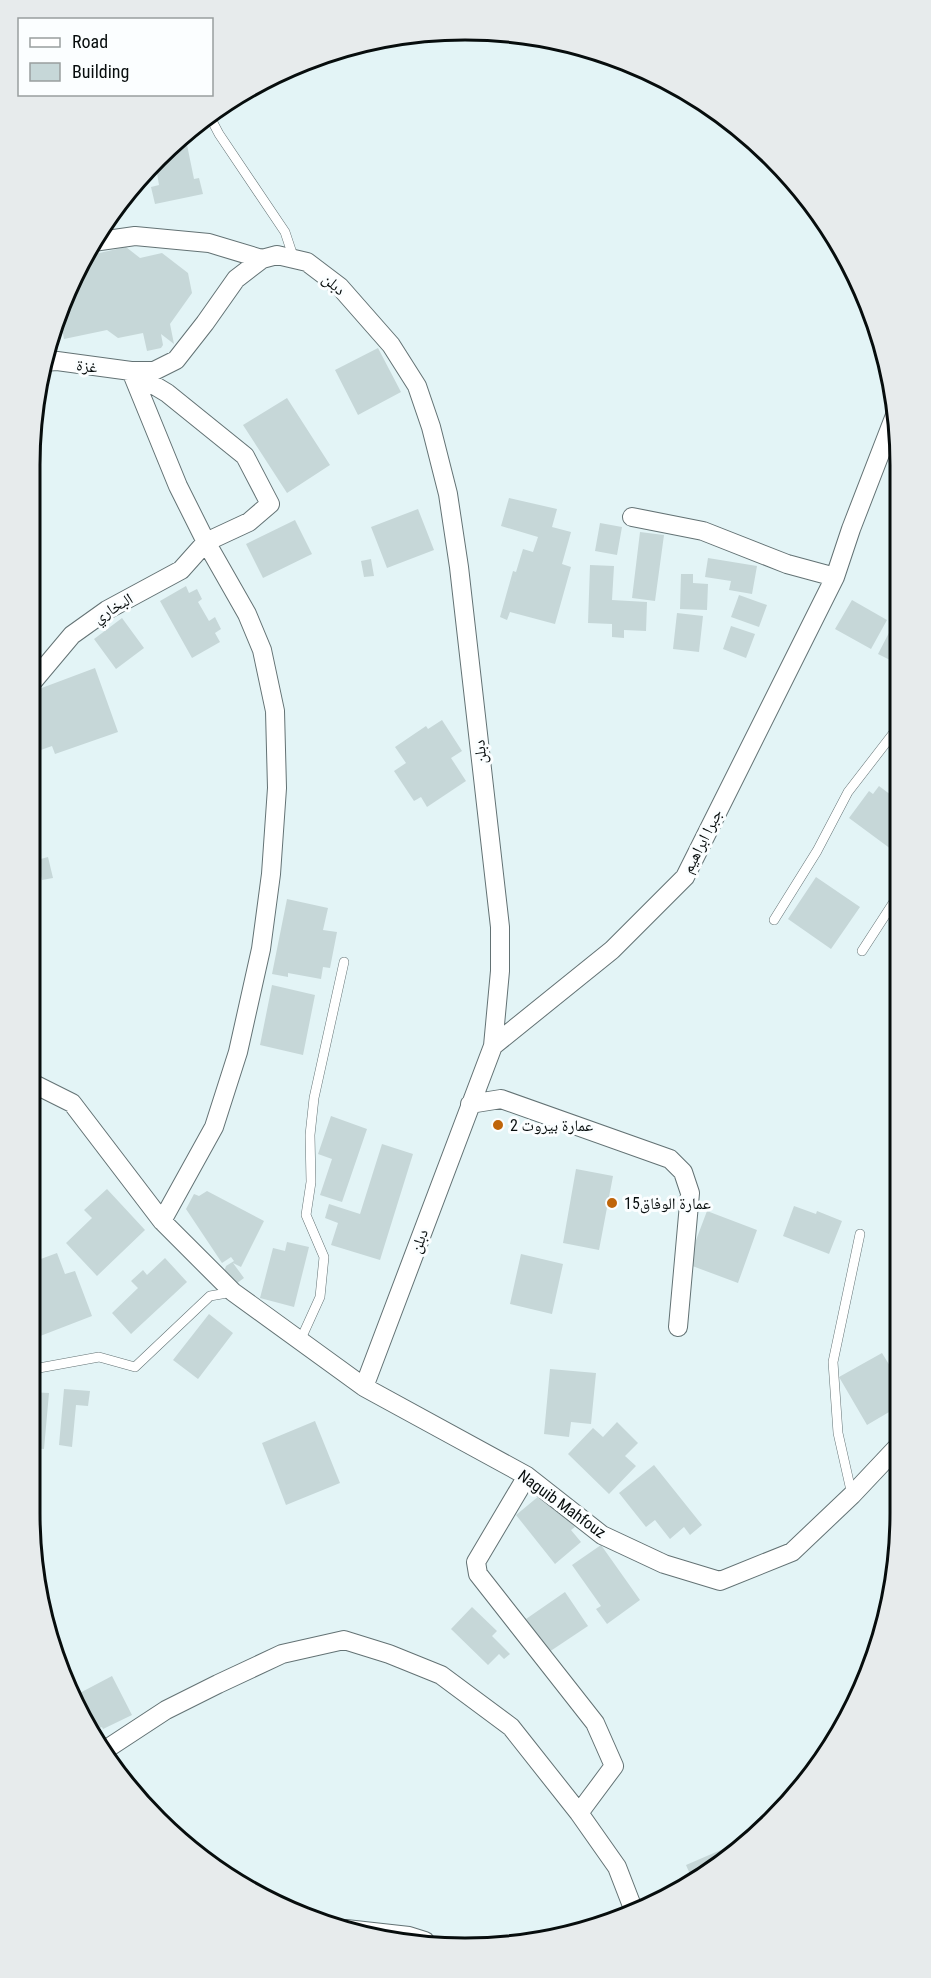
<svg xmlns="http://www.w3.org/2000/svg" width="931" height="1978" viewBox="0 0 931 1978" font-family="'Roboto Condensed','Noto Naskh Arabic',sans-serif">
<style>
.building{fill:#c6d7d8}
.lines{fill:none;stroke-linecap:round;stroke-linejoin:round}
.service-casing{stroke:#637274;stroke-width:10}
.minor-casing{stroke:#637274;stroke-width:20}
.service{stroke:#fff;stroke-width:9}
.minor{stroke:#fff;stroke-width:18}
.poi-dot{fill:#bf650a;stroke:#fbfeff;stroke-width:2}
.labels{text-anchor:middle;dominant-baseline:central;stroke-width:6;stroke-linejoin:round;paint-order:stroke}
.street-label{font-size:16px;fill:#070d0d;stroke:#fbfeff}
.poi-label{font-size:16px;fill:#070d0d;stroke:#fbfeff;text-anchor:start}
.rim{fill:none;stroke:#070d0d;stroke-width:3}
</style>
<rect width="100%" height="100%" fill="#e3f4f6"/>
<!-- building -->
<path class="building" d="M 185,135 L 194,179 L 199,178 L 203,194 L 155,204 L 151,187 L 159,185 L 155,161 Z
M 126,247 L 140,258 L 162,253 L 188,273 L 192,293 L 170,324 L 174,344 L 161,334 L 163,345 L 161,348 L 147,351 L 143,333 L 118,338 L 107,330 L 64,339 L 62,328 L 54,330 L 63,299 L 86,256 Z
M 378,348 L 401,392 L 358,415 L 335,370 Z
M 287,398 L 330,465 L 287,493 L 243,425 Z
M 509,498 L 557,509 L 552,527 L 571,532 L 562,564 L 571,567 L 555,624 L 510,612 L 507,620 L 500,617 L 513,571 L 516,572 L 523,549 L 533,552 L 538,537 L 501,526 Z
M 418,509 L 434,550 L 387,568 L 371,527 Z
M 295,520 L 312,554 L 263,578 L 246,544 Z
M 600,523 L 622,527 L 617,555 L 595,551 Z
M 640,532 L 664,535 L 655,601 L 632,598 Z
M 708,558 L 757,566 L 752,594 L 729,590 L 731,581 L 705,577 Z
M 371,559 L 374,576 L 364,577 L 361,561 Z
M 590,565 L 614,566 L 612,600 L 647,602 L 646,631 L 624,630 L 624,638 L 612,637 L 612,624 L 588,623 Z
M 681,574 L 693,574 L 693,583 L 708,584 L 707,610 L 680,609 Z
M 186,586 L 189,593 L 197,589 L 202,599 L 198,602 L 209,621 L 215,617 L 221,629 L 215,633 L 220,642 L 192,658 L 160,601 Z
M 739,595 L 767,605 L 759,627 L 731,617 Z
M 852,600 L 887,620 L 871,649 L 835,629 Z
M 677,613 L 703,616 L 699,652 L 673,649 Z
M 122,618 L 144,648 L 116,669 L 94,639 Z
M 893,625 L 898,627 L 898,664 L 878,654 Z
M 731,626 L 755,634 L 746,658 L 723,649 Z
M 95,668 L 118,732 L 55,754 L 52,746 L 38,751 L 30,729 L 30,716 L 38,713 L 31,692 Z
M 442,720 L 462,751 L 451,758 L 466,781 L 427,807 L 421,797 L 414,801 L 394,771 L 406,763 L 395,747 L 426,726 L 428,729 Z
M 879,786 L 899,801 L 899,855 L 849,818 L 869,791 L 873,794 Z
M 48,857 L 53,878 L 42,880 L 37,860 Z
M 816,877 L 860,907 L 831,949 L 788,919 Z
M 287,899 L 328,908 L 323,930 L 337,932 L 330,968 L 323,967 L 321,979 L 288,973 L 288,977 L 272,974 Z
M 272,985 L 315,995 L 303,1055 L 260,1045 Z
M 331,1116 L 367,1129 L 342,1202 L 320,1195 L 332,1159 L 318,1154 Z
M 382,1144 L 413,1154 L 380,1260 L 331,1245 L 338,1223 L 325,1218 L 329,1204 L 360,1214 Z
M 576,1169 L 613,1176 L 599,1250 L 563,1243 Z
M 107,1189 L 145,1230 L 97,1276 L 66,1243 L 92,1218 L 84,1210 Z
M 207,1191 L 264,1221 L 241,1267 L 233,1263 L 244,1278 L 233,1286 L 224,1272 L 226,1266 L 234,1261 L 231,1257 L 222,1263 L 186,1209 L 194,1194 L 199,1196 Z
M 794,1206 L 816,1214 L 817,1211 L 842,1221 L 829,1254 L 783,1236 Z
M 707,1211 L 757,1230 L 738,1283 L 687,1264 Z
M 287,1242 L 309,1247 L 294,1307 L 260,1298 L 273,1248 L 285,1251 Z
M 57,1253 L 65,1274 L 75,1271 L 92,1316 L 35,1338 L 30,1325 L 30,1263 Z
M 521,1254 L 563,1264 L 552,1314 L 510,1304 Z
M 165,1258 L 187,1282 L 131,1334 L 112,1313 L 138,1288 L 131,1281 L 143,1270 L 147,1275 Z
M 209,1314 L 233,1333 L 198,1379 L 173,1360 Z
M 882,1353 L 893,1371 L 900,1366 L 901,1405 L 867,1425 L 839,1377 Z
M 550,1369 L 596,1373 L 591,1424 L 571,1422 L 569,1437 L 544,1434 Z
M 64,1389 L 90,1391 L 88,1406 L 76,1405 L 72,1447 L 59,1445 Z
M 30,1392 L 49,1393 L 44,1449 L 30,1448 Z
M 315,1421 L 340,1483 L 286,1505 L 262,1443 Z
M 617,1422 L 638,1443 L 625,1456 L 636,1466 L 609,1494 L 568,1454 L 593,1428 L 603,1437 Z
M 654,1465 L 702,1525 L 690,1535 L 684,1527 L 670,1539 L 655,1520 L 646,1527 L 619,1493 Z
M 545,1491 L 575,1527 L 571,1530 L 581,1542 L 555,1564 L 516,1515 Z
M 601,1545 L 640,1600 L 607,1624 L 596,1609 L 601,1606 L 572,1565 Z
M 565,1592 L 588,1626 L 549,1652 L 526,1619 Z
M 472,1607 L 497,1631 L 492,1636 L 510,1654 L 504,1659 L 499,1654 L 488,1665 L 451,1629 Z
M 112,1676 L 132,1715 L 103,1729 L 102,1727 L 95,1730 L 76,1695 Z
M 737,1843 L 740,1850 L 730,1858 L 693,1881 L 686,1865 Z"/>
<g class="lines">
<defs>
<path id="service" d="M 209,115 L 219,134 L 285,232 L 294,259
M 774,920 L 817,851 L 848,792 L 892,735 L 898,732
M 862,951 L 899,894
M 300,1341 L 320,1297 L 324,1257 L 306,1215 L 311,1182 L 310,1135 L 314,1098 L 344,962
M 30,1372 L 39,1368 L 99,1357 L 135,1367 L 210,1296 L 233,1292
M 852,1495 L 838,1433 L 833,1362 L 860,1234
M 769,1820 L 772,1820"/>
<path id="minor" d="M 93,242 L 135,236 L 209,243 L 262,259
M 44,362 L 57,361 L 131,371 L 154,371 L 176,360 L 205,323 L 236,279 L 262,259 L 277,255 L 307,262 L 340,287 L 391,345 L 417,386 L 431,427 L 448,494 L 459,567 L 500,927 L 500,971 L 493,1046 L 364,1387
M 131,371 L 178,486 L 206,542 L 247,614 L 262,650 L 275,711 L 277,788 L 271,874 L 261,949 L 238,1052 L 214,1127 L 162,1221
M 632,517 L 703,531 L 787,564 L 835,577
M 30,685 L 72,635 L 107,610 L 181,570 L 206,542 L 249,522 L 270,504 L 245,456 L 167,393 L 132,372
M 493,1046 L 612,950 L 685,877 L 835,577 L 851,529 L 897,410
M 30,1082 L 72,1103 L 162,1221 L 233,1292 L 364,1387 L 527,1476 L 602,1535 L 664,1564 L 720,1581 L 792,1552 L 852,1495 L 901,1443
M 470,1104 L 501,1099 L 670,1159 L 683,1172 L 690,1193 L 678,1327
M 527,1476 L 476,1562 L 478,1574 L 595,1723 L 614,1766 L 579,1813 L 617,1867 L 634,1911
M 105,1750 L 166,1710 L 218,1684 L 282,1654 L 344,1640 L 389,1654 L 441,1675 L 511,1727 L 579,1813
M 346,1929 L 409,1936 L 425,1941"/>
</defs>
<!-- service casing -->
<use href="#service" class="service-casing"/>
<!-- minor casing -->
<use href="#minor" class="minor-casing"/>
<!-- service -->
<use href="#service" class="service"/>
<!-- minor -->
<use href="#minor" class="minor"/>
</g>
<!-- markers -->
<g class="poi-dot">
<circle cx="498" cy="1125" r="6"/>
<circle cx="612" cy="1203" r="6"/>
</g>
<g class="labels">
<!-- street labels -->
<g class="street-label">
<text transform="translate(334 284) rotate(41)">دبلن</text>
<text transform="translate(87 366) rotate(8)">غزة</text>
<text transform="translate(113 608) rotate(-31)">البخاري</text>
<text transform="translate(480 752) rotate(-96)">دبلن</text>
<text transform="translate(702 841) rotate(-63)">جبرا ابراهيم</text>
<text transform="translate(419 1241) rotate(-70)">دبلن</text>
<text transform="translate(562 1504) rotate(36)">Naguib Mahfouz</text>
</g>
<!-- poi labels -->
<g class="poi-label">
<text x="510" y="1125">عمارة بيروت 2</text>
<text x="624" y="1203">عمارة الوفاق15</text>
</g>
</g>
<!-- crop -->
<path d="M0 0H931V1978H0ZM465 40H465A425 425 0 0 1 890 465V1513A425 425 0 0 1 465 1938H465A425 425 0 0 1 40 1513V465A425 425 0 0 1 465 40Z" fill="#e7ebec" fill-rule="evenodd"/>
<path class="rim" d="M465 40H465A425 425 0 0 1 890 465V1513A425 425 0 0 1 465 1938H465A425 425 0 0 1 40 1513V465A425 425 0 0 1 465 40Z"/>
<!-- legend -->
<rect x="18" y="18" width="195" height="78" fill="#fbfeff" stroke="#999e9e" stroke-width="1.5"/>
<rect x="30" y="38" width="30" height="9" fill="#ffffff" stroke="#999e9e" stroke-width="1.5"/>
<text x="72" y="48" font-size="18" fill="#070d0d">Road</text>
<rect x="30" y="63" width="30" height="18" fill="#c6d7d8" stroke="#999e9e" stroke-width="1.5"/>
<text x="72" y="78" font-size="18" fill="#070d0d">Building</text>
</svg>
